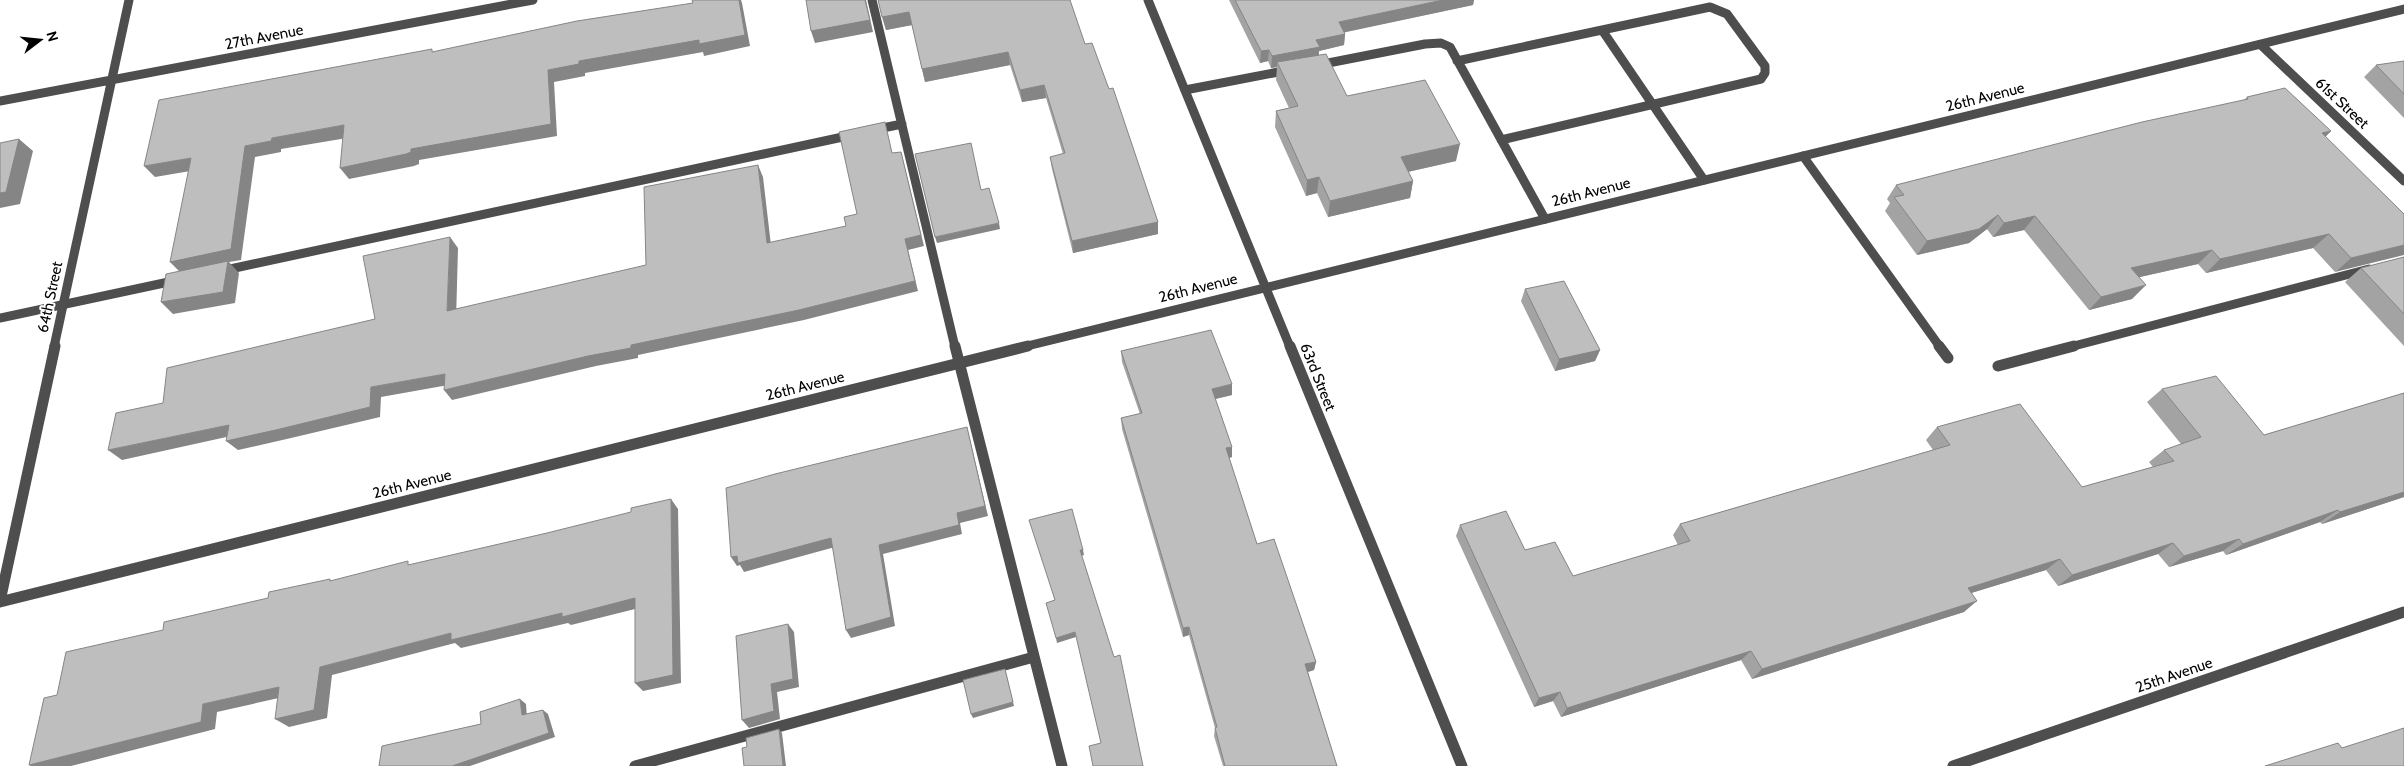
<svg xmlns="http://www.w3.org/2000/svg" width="2404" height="766" viewBox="0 0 2404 766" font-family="Cabin,sans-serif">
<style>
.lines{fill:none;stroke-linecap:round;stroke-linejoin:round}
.lane-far1{stroke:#4e4e4e;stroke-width:9}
.lane{stroke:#4e4e4e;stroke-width:11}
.street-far1{stroke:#4e4e4e;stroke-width:9}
.street{stroke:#4e4e4e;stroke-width:11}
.wall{fill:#a3a3a3}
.shaded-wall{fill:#858585}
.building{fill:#bebebe;stroke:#858585}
.labels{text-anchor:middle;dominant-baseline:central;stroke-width:4;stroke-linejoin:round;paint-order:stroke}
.street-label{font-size:15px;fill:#000;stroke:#fff}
</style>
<rect width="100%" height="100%" fill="#fff"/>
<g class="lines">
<!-- lane-far1 -->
<path class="lane-far1" d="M 872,0 L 955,347
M 1602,30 L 1704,180
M 1457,61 L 1710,7 L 1727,14 L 1765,66 L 1765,73 L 1761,79 L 1501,140
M 1318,65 L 1425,44 L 1441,43 L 1450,47 L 1545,219
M 1185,90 L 1289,70
M 873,130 L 902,124
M 1803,156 L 1940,347
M 221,271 L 852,135
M 0,318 L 178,280
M 2070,347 L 2369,269"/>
<!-- lane -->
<path class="lane" d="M 955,346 L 1062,766
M 1939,346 L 1948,358
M 1998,366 L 2074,346
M 635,766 L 1034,657"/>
<!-- street-far1 -->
<path class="street-far1" d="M 1148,0 L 1290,347
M 2261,45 L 2404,181
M 0,101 L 533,0
M 54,347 L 129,0
M 1023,347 L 2404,9"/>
<!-- street -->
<path class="street" d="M 1290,346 L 1462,766
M 0,601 L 55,346
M 0,602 L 1028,346
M 1953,766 L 2404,612"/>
</g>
<!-- wall -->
<path class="wall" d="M 878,0 L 1085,44 L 1158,222 L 1158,234 L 1073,253 L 1052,169 L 1050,157 L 1063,154 L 1046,98 L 1022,102 L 1010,65 L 925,82 L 912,25 L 886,30 Z
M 1229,0 L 1474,0 L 1473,5 L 1344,32 L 1345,34 L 1344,45 L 1319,51 L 1319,55 L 1347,96 L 1456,161 L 1408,172 L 1413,181 L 1410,198 L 1328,217 L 1317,193 L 1306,196 L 1275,127 L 1276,111 L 1289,108 L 1276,80 L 1277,67 L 1271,68 L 1268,61 L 1260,63 Z
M 2404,61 L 2404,118 L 2364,77 L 2376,65 Z
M 2247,97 L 2331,131 L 2325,137 L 2404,214 L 2335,272 L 2313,248 L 2206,273 L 2198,264 L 2139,277 L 2132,299 L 2089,310 L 2024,230 L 1993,237 L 1987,229 L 1969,243 L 1917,255 L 1885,211 L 1890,203 L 1887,199 L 1896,185 L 2244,100 Z
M 2404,257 L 2404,346 L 2345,282 L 2361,268 Z
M 1525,289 L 1600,350 L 1595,361 L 1555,371 L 1521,301 Z
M 1121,351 L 1232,395 L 1215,399 L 1232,457 L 1229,458 L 1257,544 L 1316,662 L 1314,670 L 1308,672 L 1337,766 L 1223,766 L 1214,736 L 1215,728 L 1189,635 L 1183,637 L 1122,429 L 1121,418 L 1140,414 L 1122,362 Z
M 2162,389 L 2264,435 L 2404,393 L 2404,497 L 2322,524 L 2320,522 L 2226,555 L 2223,551 L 2169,567 L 2158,554 L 2058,586 L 2046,570 L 1971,593 L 1964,612 L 1752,679 L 1741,660 L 1561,717 L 1553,701 L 1534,707 L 1456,536 L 1460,525 L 1525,550 L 1573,576 L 1678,545 L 1673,535 L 1680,524 L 1933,450 L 1926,440 L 1937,427 L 2082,487 L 2153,467 L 2149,462 L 2164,450 L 2181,444 L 2147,402 Z"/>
<!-- shaded-wall -->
<path class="shaded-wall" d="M 739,0 L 741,0 L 742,3 L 750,46 L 704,56 L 703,52 L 585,73 L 585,76 L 554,82 L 557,136 L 419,160 L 419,164 L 414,166 L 349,179 L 340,168 L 411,149 L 548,70 L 579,61 Z
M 865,0 L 866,0 L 873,32 L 815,43 L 811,31 Z
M 1443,0 L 1474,0 L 1473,5 L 1337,34 L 1339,22 Z
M 909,12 L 912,25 L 886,30 L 882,17 Z
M 1345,34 L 1344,45 L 1319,51 L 1318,59 L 1277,62 L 1277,67 L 1271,68 L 1272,56 L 1316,40 Z
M 1269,50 L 1268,61 L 1260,63 L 1261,51 Z
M 1008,52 L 1010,65 L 925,82 L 922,69 Z
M 1044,85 L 1046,98 L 1022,102 L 1020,90 Z
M 344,125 L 353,137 L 281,149 L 281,152 L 255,157 L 241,260 L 229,262 L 239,273 L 235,303 L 173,314 L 161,302 L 181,273 L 170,262 L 245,146 L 272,138 Z
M 2331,131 L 2316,146 L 2322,133 Z
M 19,139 L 33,151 L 20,204 L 0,208 L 0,193 Z
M 1460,144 L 1456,161 L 1398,174 L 1401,157 Z
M 901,152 L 924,246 L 908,250 L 918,291 L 804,320 L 638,355 L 638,358 L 596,366 L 452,400 L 444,390 L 631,345 L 905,239 Z
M 191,158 L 202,169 L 155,177 L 144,166 Z
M 758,165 L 763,177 L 772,254 L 767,243 Z
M 1319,177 L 1317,193 L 1306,196 L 1307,180 Z
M 1413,181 L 1410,198 L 1328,217 L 1330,201 Z
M 1998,215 L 1987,229 L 1969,243 L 1917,255 L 1927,241 Z
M 2035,216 L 2024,230 L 1993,237 L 2004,223 Z
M 1158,222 L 1158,234 L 1073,253 L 1072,241 Z
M 999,223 L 1000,229 L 937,243 L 935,237 Z
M 2329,234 L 2313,248 L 2206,273 L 2220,259 Z
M 450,237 L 458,248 L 456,321 L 447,311 Z
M 2404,245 L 2404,255 L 2335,272 L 2351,258 Z
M 2212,250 L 2198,264 L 2118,282 L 2131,268 Z
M 2146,285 L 2132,299 L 2089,310 L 2101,297 Z
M 1600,350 L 1595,361 L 1555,371 L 1559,359 Z
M 445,374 L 454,384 L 381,397 L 380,417 L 291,438 L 238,450 L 226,441 L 371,387 Z
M 1232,384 L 1232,395 L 1211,400 L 1212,389 Z
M 229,425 L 240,434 L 122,460 L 108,450 Z
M 967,427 L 988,516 L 960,523 L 962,534 L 883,554 L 895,626 L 851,638 L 846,630 L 879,545 L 957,513 Z
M 1232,447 L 1232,457 L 1226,459 L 1226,448 Z
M 2404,492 L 2404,497 L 2322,524 L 2340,512 Z
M 671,499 L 678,509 L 681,683 L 643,691 L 635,683 Z
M 2338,510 L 2320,522 L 2226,555 L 2243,544 Z
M 831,538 L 835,547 L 744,572 L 740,565 L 737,566 L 731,557 Z
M 2239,539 L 2223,551 L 2169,567 L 2184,556 Z
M 2173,543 L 2158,554 L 2058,586 L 2072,575 Z
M 1080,550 L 1083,550 L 1084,555 L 1081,556 Z
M 2060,559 L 2046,570 L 1955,598 L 1968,588 Z
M 635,598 L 643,607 L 571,625 L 568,623 L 461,648 L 455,643 L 332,675 L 327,718 L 289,727 L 275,719 L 320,667 L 451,633 L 562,613 Z
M 1977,601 L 1964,612 L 1752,679 L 1762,669 Z
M 788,624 L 794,632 L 799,687 L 777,692 L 780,719 L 749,728 L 742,720 L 771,684 Z
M 1189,627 L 1189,635 L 1183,637 L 1183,628 Z
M 1075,632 L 1076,637 L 1057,643 L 1056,638 Z
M 1751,651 L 1741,660 L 1561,717 L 1567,708 Z
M 1316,662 L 1314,670 L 1304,673 L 1305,664 Z
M 1005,669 L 1014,706 L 973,718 L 971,714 Z
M 279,687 L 292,695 L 217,712 L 215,729 L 71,766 L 31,766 L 29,765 L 203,704 Z
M 1560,692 L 1553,701 L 1534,707 L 1539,698 Z
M 520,699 L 526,704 L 527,719 L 522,715 Z
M 543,710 L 548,714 L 555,737 L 470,766 L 452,766 Z
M 779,729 L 782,733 L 786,766 L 783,766 Z"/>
<!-- building -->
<path class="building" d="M 692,0 L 739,0 L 745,35 L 699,44 L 699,40 L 579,61 L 579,64 L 548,70 L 551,124 L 411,149 L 411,152 L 406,154 L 340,168 L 344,125 L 272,138 L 271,141 L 245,146 L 231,249 L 170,262 L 191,158 L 144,166 L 159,100 L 432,49 L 432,52 L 577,21 L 693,3 Z
M 806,0 L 865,0 L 870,20 L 811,31 Z
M 878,0 L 1070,0 L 1085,44 L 1092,43 L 1109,89 L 1113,88 L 1158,222 L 1072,241 L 1050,157 L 1065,153 L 1044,85 L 1020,90 L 1008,52 L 922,69 L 909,12 L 882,17 Z
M 1235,0 L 1443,0 L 1339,22 L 1345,34 L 1316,40 L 1320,47 L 1272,56 L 1269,50 L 1261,51 Z
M 1326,54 L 1347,96 L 1425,80 L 1460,144 L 1401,157 L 1413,181 L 1330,201 L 1319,177 L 1307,180 L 1276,111 L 1298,106 L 1277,62 Z
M 2404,61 L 2404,94 L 2376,65 Z
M 2285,88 L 2331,131 L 2322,133 L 2404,214 L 2404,245 L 2351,258 L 2329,234 L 2220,259 L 2212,250 L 2131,268 L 2146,285 L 2101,297 L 2035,216 L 2004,223 L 1998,215 L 1979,229 L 1927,241 L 1894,197 L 1904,195 L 1896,185 L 2142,122 L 2248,99 L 2247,97 Z
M 885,122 L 892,153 L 901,152 L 921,235 L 905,239 L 915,281 L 799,310 L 631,345 L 631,348 L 588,356 L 444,390 L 445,374 L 371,387 L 370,407 L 280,429 L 226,441 L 229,425 L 108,450 L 116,413 L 163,403 L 167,368 L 375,319 L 363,256 L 450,237 L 447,311 L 646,265 L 644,187 L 758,165 L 767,243 L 846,226 L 844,217 L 857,214 L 839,132 Z
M 19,139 L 6,192 L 0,193 L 0,143 Z
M 971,143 L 981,190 L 989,188 L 999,223 L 935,237 L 915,154 Z
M 2404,257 L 2404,314 L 2361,268 Z
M 228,261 L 223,292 L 161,302 L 166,274 Z
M 1564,281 L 1600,350 L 1559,359 L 1525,289 Z
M 1211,330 L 1232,384 L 1212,389 L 1232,447 L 1226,448 L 1257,544 L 1274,539 L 1316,662 L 1305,664 L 1337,766 L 1225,766 L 1215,728 L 1217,727 L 1189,627 L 1183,628 L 1121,418 L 1142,413 L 1121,351 Z
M 2216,376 L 2264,435 L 2404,393 L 2404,492 L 2340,512 L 2338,510 L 2243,544 L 2239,539 L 2184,556 L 2173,543 L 2072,575 L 2060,559 L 1968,588 L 1977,601 L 1762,669 L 1751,651 L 1567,708 L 1560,692 L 1539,698 L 1460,525 L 1506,511 L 1525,550 L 1555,542 L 1573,576 L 1690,541 L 1680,524 L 1950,445 L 1937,427 L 2020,404 L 2082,487 L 2174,461 L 2164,450 L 2201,437 L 2162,389 Z
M 967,427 L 985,506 L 957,513 L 959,525 L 879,545 L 891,617 L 846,630 L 831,538 L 738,563 L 737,556 L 731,557 L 726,488 L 775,474 Z
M 671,499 L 673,675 L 635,683 L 635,598 L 562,617 L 562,613 L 451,640 L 451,633 L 320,667 L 314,710 L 275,719 L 279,687 L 203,704 L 201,722 L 29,765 L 44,698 L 57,695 L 66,652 L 163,630 L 164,622 L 268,598 L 269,592 L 330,579 L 330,581 L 408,561 L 408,565 L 547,533 L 631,512 L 631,508 Z
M 1072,509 L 1083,550 L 1080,550 L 1114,657 L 1120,655 L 1143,766 L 1093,766 L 1089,746 L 1101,743 L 1075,632 L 1056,638 L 1046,603 L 1055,600 L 1029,520 Z
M 788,624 L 793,679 L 771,684 L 774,711 L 742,720 L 736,636 Z
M 1005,669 L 1013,702 L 971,714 L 963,680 Z
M 520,699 L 522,715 L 543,710 L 549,733 L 452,766 L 379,766 L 382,746 L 481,724 L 480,712 Z
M 2404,728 L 2404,766 L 2265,766 L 2338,743 L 2342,748 Z
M 779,729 L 783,766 L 744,766 L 742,748 L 747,747 L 746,738 Z"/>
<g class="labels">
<!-- street labels -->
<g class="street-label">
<text transform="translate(264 37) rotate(-11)">27th Avenue</text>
<text transform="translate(1985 97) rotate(-14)">26th Avenue</text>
<text transform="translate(2342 103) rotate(43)">61st Street</text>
<text transform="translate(1591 192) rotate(-14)">26th Avenue</text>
<text transform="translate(1198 288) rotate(-14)">26th Avenue</text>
<text transform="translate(50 297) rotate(-78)">64th Street</text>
<text transform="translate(1318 377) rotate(68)">63rd Street</text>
<text transform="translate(805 386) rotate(-14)">26th Avenue</text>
<text transform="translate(412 484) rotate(-14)">26th Avenue</text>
<text transform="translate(2174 675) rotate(-19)">25th Avenue</text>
</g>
</g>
<!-- north arrow -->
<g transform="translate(40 40) rotate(74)" stroke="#ffffff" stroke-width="4" paint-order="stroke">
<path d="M0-4L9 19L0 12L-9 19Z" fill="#000000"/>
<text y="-8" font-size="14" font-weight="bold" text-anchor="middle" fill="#000000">N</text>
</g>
</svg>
